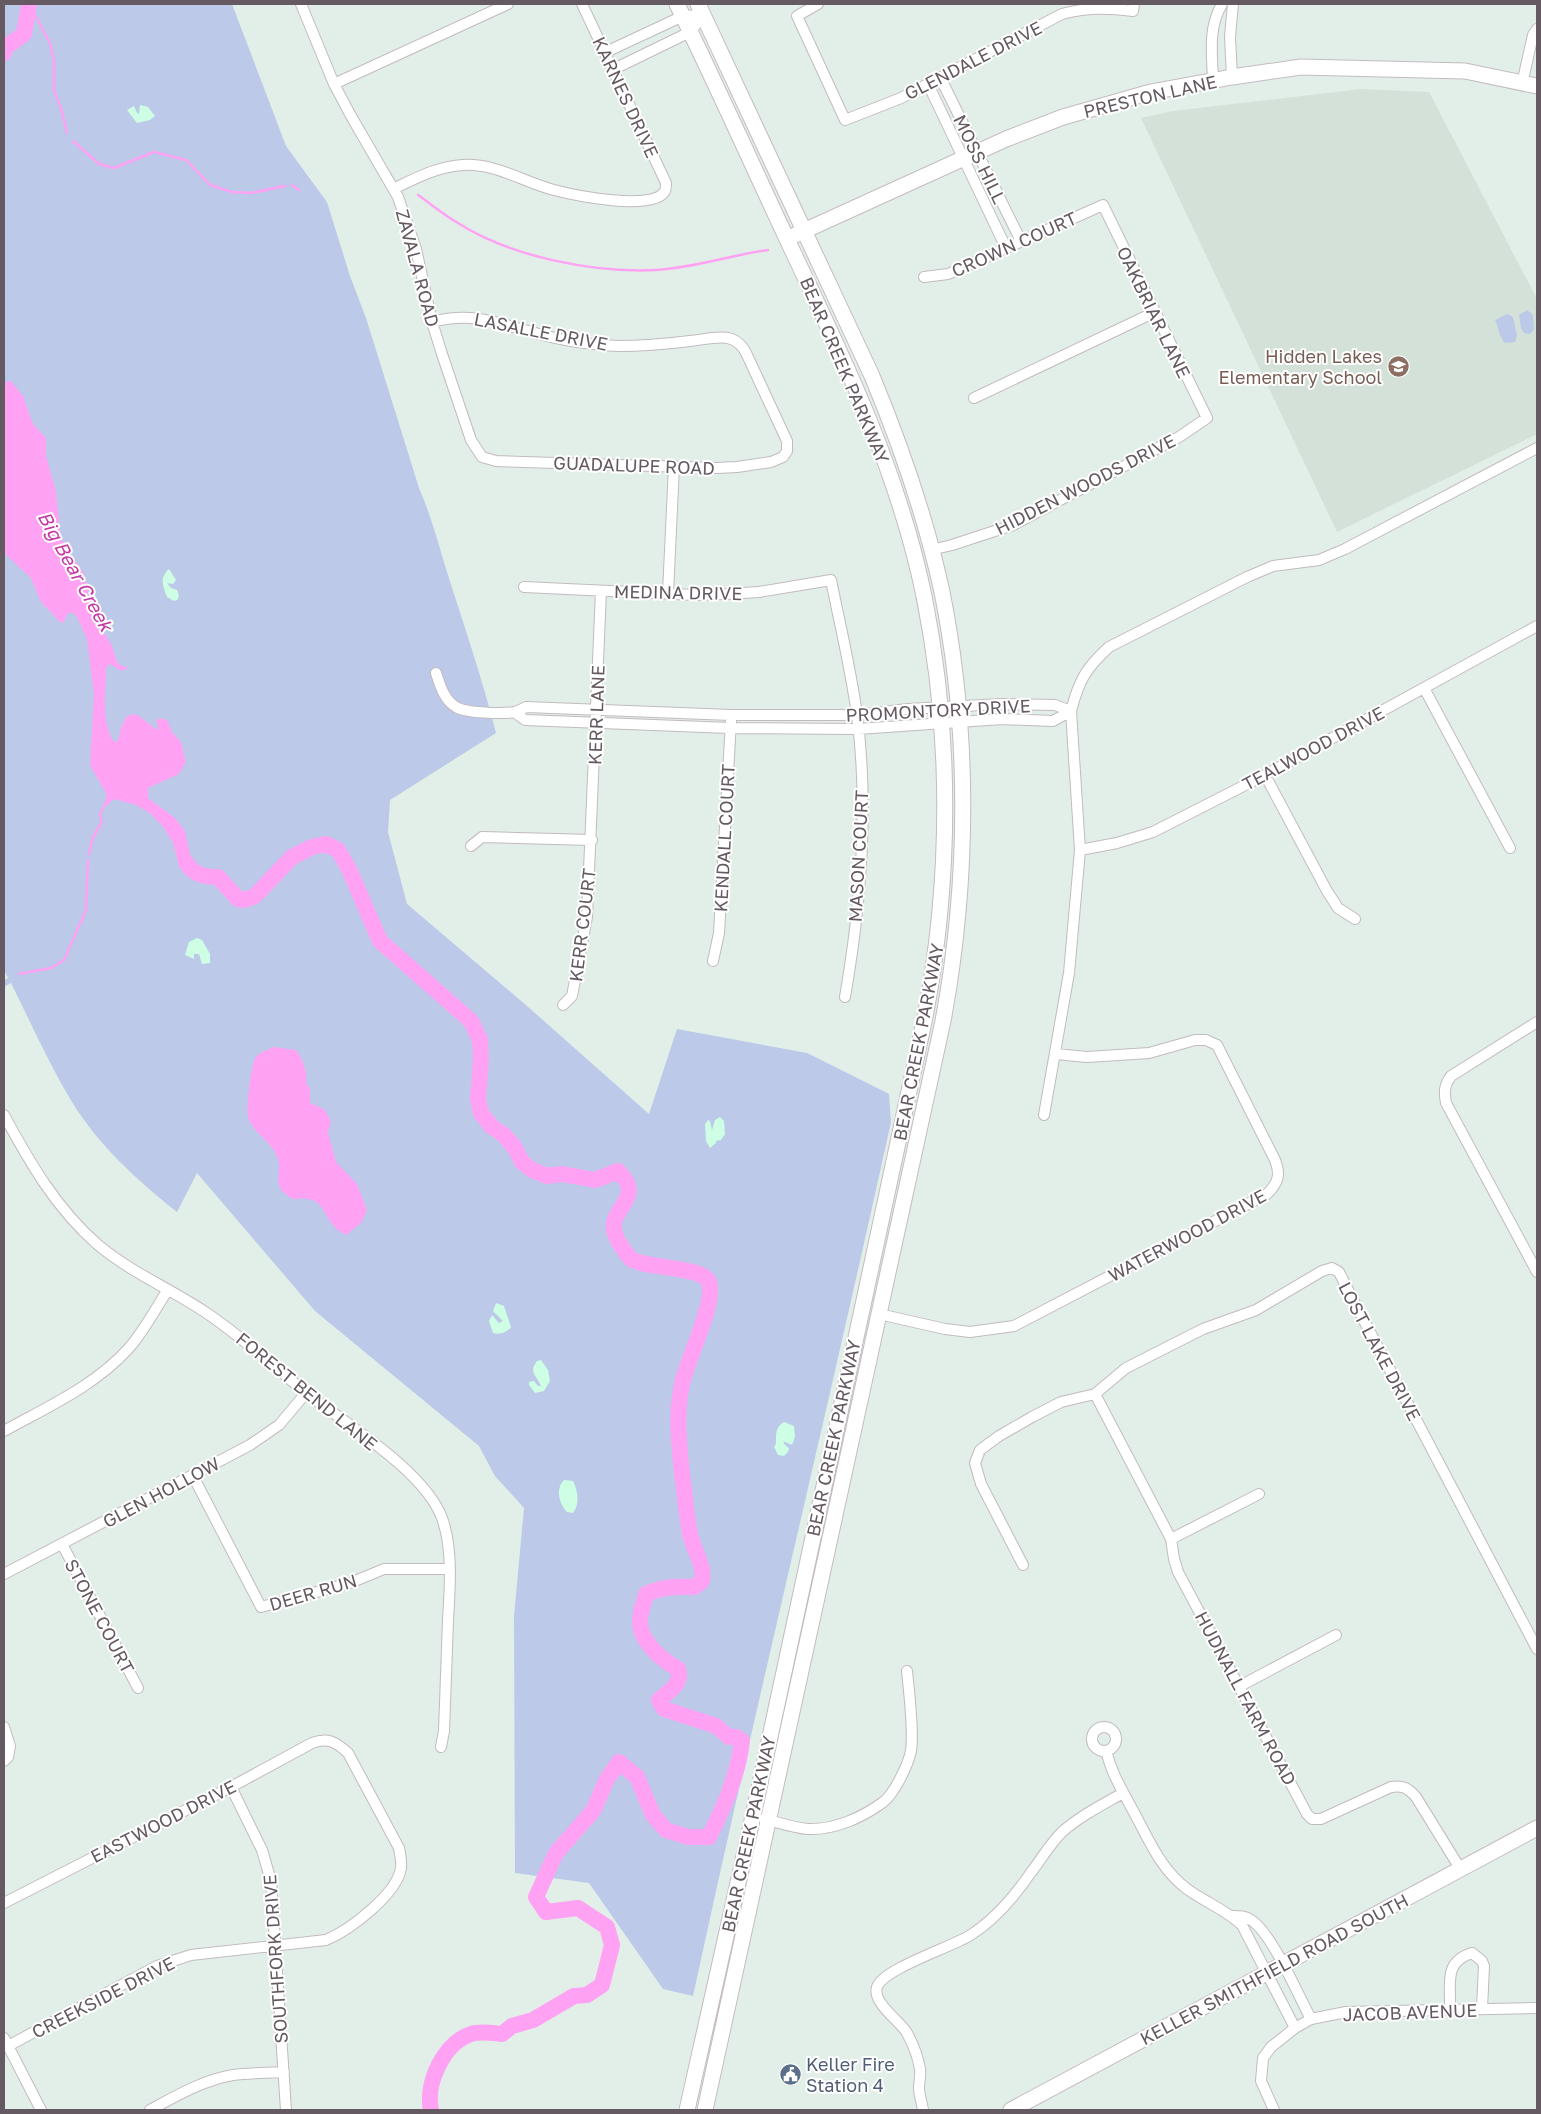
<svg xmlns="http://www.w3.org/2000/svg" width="1541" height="2114" viewBox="0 0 1541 2114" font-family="'Golos Text',sans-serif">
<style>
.education{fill:#d3e1d9}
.green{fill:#bcc9e9}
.sand{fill:#cefee4}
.water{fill:#ffa2f3}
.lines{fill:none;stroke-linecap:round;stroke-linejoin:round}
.stream{stroke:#ffa2f3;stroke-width:2.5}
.river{stroke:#ffa2f3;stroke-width:16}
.street-casing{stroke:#c3bac0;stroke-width:12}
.secondary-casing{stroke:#c5bbc2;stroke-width:17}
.street{stroke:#fff;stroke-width:10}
.secondary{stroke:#fff;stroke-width:15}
.labels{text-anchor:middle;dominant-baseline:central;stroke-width:4;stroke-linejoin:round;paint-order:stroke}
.street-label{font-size:18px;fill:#655a62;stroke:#fff}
.education-label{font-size:18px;fill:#785e54;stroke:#fff;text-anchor:end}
.service-label{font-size:18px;fill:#4e5e75;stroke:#fff;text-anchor:start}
.water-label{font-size:19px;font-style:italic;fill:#c537a7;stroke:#fff}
</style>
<rect width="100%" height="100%" fill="#e2efe8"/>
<!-- education -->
<path class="education" d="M 1361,89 L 1429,92 L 1537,299 L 1537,434 L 1337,532 L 1141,118 L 1173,111 Z"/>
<!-- green -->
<path class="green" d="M 4,4 L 232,4 L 286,146 L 327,202 L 350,276 L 366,318 L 419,488 C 431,515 438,543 447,572 C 464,625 482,678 496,733 L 390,800 L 388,832 L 407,904 L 527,1006 L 649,1114 L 677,1029 L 807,1053 L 889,1094 L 891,1122 C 827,1414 756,1704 693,1996 L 663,1989 L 589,1883 L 515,1873 L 514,1616 L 524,1508 L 495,1476 L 479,1446 L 315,1311 L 197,1173 L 177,1212 C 138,1181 99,1146 72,1102 C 49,1064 31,1023 11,983 L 4,987 L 4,980 L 8,978 L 4,970 Z
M 1527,310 L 1533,315 L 1534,329 L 1530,334 L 1524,333 L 1521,328 L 1519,315 Z
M 1507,314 L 1513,317 L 1517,336 L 1515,342 L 1505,343 C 1499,337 1499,328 1495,320 Z"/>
<!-- sand -->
<path class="sand" d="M 140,105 L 148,107 L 155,116 L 150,120 L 137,123 L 127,110 L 134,106 L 137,113 L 139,114 Z
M 169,569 L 176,580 L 173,584 L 167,583 L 171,588 L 177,590 L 179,596 L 177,600 L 174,601 L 167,597 C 163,586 159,578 169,569 Z
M 197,938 L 202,940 L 210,954 L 210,963 L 202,964 L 199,954 L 194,954 L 194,959 L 185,955 L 189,942 Z
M 720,1117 L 724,1121 L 725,1134 L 721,1140 L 716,1141 L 716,1143 L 710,1148 L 706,1141 L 705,1124 L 708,1120 L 710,1121 L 712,1130 L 715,1120 Z
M 496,1303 L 504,1306 L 511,1327 C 507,1333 499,1335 493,1333 L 489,1321 L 492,1315 L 499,1323 L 503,1321 L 493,1311 Z
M 541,1360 L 548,1370 L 550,1381 L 544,1391 L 535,1393 L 529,1385 L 529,1382 L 534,1381 L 538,1386 L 541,1386 C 537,1375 528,1373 537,1361 Z
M 784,1422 L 794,1426 L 795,1437 L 792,1445 L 783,1441 L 785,1445 L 789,1448 L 788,1452 L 784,1456 L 778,1455 L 774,1447 L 776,1444 C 776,1435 775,1427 784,1422 Z
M 564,1480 L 573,1481 C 578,1491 580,1504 573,1513 L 567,1512 C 559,1503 555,1489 564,1480 Z"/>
<!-- water -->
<path class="water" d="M 11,381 L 23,396 L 33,424 L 46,438 L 46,456 L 56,492 L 61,539 L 84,574 L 93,615 L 111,644 L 118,664 L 128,668 L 122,671 L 110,664 L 106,668 C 106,692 101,719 113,741 L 118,741 L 121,727 L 127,716 L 136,714 L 156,729 L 159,729 L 156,720 L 161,718 L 168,721 L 172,732 L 181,742 L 186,762 L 179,774 L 148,788 L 148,798 L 175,818 L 185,831 L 191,859 L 200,868 L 202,876 L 196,880 L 185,874 L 179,866 L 173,843 L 164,828 L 151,814 L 136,805 L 114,799 L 105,807 L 104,805 L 107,795 L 90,765 L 94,694 L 87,639 L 77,617 L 72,612 L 67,614 L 64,622 L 61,623 L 41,602 L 31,578 L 4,553 L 4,382 Z
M 273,1047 L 296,1050 C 303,1060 308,1071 306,1084 L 310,1088 L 310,1103 L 324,1109 L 331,1121 L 328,1133 L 336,1162 L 357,1184 L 367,1210 L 361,1223 L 346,1235 C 318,1221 332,1194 293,1199 C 268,1185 284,1174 277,1156 C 271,1142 255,1134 249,1120 C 245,1112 251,1063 256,1057 C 260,1052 268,1050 273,1047 Z"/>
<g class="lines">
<!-- stream -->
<path class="stream" d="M 29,4 L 50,43 L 54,61 L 54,91 L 61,108 L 67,133
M 73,141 L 99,164 L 114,168 L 154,152 L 186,160 L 210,185 L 232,192 L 251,193 L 285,186
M 292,185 L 299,190
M 418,195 C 431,204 444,215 458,223 C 511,257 594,273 656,270 C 694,268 731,255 768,250
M 89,854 L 93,837 L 102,822 L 100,814 L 106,803
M 19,974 L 51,968 L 64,960 L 86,910 L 88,860"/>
<!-- river -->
<path class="river" d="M 4,53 L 6,47 L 24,34 L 29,4
M 186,862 C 193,875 205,877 218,877 L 238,899 L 244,900 L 255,896 L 292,857 L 312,847 L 326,844 L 338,850 L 349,869 L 380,941 L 471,1021 L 480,1040 L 481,1060 L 478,1099 L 481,1113 L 491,1126 L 504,1135 L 515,1148 L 522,1162 L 532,1170 L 547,1176 L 562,1174 L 595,1180 L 618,1171 C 651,1203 596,1208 620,1244 C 623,1248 627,1256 631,1259 C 647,1269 702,1266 709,1282 C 716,1301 688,1359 683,1380 C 675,1412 679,1442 682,1474 C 685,1494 686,1514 690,1534 C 693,1550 705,1564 702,1581 L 694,1587 C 676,1586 662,1587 646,1594 C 644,1603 640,1612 640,1621 C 639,1641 662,1660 678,1669 C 683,1684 669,1691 659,1700 L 664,1709 L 716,1726 L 729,1737 L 736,1737 L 742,1741 C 738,1776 724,1806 709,1837 L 688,1837 L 666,1830 L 653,1815 L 637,1777 L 619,1762 L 607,1779 L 593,1811 L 556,1853 L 536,1897 L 546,1912 L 578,1908 L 607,1927 L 612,1945 L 602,1985 L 587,1995 L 574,1996 L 533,2020 L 512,2026 L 502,2034 C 493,2033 480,2031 471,2034 C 444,2043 425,2083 431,2110"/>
<defs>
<path id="street" d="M 301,4 L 334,84 L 351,116 L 398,197 L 416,249 L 432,322 L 442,354 L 471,440 L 482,457 L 496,461 L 717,468 L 737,467 L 771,462 L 783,457 L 787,451 L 787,441 L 747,355 C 743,346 737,340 728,338 C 716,336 702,340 690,341 C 666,344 642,346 618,346 C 592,345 564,341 539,334 C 499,324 474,311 432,322
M 818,4 L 797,16 L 845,120 L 901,98 L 1062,14 C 1087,7 1109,8 1133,11 L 1134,4
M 606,52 L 683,16 L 704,15
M 614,69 L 690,32 L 704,15
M 940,77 L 1021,241
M 1232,77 L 1230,37 L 1233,4
M 1213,80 C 1212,53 1208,28 1222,4
M 334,84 L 508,4
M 928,84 L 1006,248
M 1522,84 L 1533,35 L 1537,29
M 395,188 C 416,178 439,166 463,165 C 495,163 524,182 554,190 C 573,195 654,212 665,191 C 666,190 666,185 666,183 L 582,4
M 924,277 L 948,274 L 1103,205 L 1207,418 L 1179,437 L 1013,525 L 952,545 L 931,550
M 974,398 L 1155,312
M 524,587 L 695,595 L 727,594 L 759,592 L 831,580 C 840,625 851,670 857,715 C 869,808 861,905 845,997
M 668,593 L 674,466
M 436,673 C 440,685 444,700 456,707 C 465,713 503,714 515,712 C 518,711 522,709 526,707 L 731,715 L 857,715 L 908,709 L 1002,704 L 1055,705 L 1071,711
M 1424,688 L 1510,848
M 514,712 L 525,720 L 730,728 L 858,729 L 1002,719 L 1053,721 L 1071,711
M 1265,775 L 1327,891 L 1338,908 L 1355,919
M 471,846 L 482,837 L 592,840
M 1080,850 L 1117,843 L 1153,832 L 1265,775 L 1537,626
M 713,961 L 719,933 L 731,721
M 563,1005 L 572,996 L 587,917 L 601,591
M 1537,1022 L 1451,1076 C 1444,1085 1444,1092 1446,1103 L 1537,1272
M 4,1115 C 30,1163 56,1208 97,1244 C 130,1272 169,1288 205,1312 C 240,1335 272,1365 304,1391 C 345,1424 424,1470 442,1518 C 453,1548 450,1588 448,1620 C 447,1657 445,1694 444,1731 L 441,1747
M 1044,1115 L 1069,973 L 1080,850 L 1071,711 C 1079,680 1086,668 1109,647 L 1247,577 L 1273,566 L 1319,560 L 1345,549 L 1537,448
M 879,1314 L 945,1329 L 970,1332 L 1014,1326 L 1267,1194 C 1278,1183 1281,1175 1275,1160 L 1217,1045 L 1206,1040 L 1195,1040 L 1149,1053 L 1087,1057 L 1056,1054
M 1095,1394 L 1171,1539 L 1174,1559 L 1178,1572 L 1307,1814 L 1312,1819 L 1321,1819 L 1391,1787 C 1403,1785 1408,1788 1416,1797 L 1461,1870
M 4,1431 C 47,1407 95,1386 129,1348 C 143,1332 155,1310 167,1291
M 193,1476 L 261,1607 L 350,1583 L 384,1569 L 450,1569
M 1171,1539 L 1259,1494
M 62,1544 L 138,1688
M 1023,1565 L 981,1484 L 975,1463 L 980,1450 L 999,1436 L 1032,1417 L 1061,1402 L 1095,1394 L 1126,1368 L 1203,1329 L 1256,1310 L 1322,1271 L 1332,1268 L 1339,1272 L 1350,1294 L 1537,1649
M 4,1574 L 250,1445 L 279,1425 L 306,1393
M 1240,1686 L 1336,1635
M1092 1739a12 12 0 1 1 24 0a12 12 0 1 1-24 0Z
M 4,1727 L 10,1746 L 8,1757 L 4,1761
M 1106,1751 C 1112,1774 1120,1786 1131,1807 C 1148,1837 1159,1868 1187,1889 C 1205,1902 1226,1910 1242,1925 L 1295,2028
M 231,1787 L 262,1850 L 271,1881 L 286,2110
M 764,1819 C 778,1822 793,1828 808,1829 C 834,1830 861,1818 882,1803 C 894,1795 908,1765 911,1751 C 914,1730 909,1692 907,1671
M 4,1903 L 231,1787 L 312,1743 C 328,1737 336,1742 348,1753 L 399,1848 C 400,1854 402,1861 401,1868 C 397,1894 350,1930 326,1940 L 191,1955 L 157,1966 L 8,2046
M 1233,1916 C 1240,1916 1245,1916 1251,1920 C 1272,1933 1298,1995 1311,2019
M 1450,2009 C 1451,1984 1443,1962 1472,1953 L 1482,1961 L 1484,1966 L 1482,2009
M 4,2038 L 41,2110
M 150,2110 C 176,2096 203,2080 233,2075 C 249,2073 267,2073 284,2072
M 923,2110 C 922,2103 919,2095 919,2088 C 919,2082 921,2075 920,2069 C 918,2057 913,2044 907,2033 C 900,2021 872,2003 877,1987 C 883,1969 951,1947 969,1936 C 995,1920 1015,1896 1032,1871 C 1042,1858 1050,1844 1062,1832 C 1080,1816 1102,1805 1123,1793
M 1274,2110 L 1261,2081 L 1263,2058 L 1271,2047 L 1295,2028 L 1311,2019 L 1346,2012 L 1537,2008"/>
<path id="secondary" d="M 677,4 C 717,86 754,169 793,252 C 846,363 899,474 924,596 C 952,734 951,880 925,1017 L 753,1816 L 687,2110
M 698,4 L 872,376 C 901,446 926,518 942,592 C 970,731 969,881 943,1021 L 705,2110
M 795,235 L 1006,139 L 1063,117 L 1151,92 L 1232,77 L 1301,67 L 1465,71 L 1537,86
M 1011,2110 L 1537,1828"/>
</defs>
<!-- street casing -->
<use href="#street" class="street-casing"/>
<!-- secondary casing -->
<use href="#secondary" class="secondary-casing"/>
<!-- street -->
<use href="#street" class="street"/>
<!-- secondary -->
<use href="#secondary" class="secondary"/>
</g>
<!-- icons -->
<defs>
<symbol id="school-disc" viewBox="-11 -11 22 22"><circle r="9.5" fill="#8d6e63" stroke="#fff"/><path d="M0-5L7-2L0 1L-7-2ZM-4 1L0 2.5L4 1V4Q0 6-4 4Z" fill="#fff"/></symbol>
<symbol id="civic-disc" viewBox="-11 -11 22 22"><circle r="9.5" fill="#5c6f8a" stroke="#fff"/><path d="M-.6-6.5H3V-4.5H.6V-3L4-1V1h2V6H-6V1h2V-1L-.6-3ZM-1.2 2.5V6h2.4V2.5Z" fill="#fff"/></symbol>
</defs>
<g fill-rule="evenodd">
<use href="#school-disc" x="1386" y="354" width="25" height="25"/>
<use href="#civic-disc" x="778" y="2062" width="25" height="25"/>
</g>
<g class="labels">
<!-- street labels -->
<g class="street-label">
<text transform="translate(973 60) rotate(-27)">GLENDALE DRIVE</text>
<text transform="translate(1150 96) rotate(-13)">PRESTON LANE</text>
<text transform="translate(626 97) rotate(65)">KARNES DRIVE</text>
<text transform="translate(980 159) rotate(64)">MOSS HILL</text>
<text transform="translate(1014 244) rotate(-24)">CROWN COURT</text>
<text transform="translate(418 268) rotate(75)">ZAVALA ROAD</text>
<text transform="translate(1154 312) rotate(64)">OAKBRIAR LANE</text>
<text transform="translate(541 331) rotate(11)">LASALLE DRIVE</text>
<text transform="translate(845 370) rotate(67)">BEAR CREEK PARKWAY</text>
<text transform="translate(634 465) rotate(2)">GUADALUPE ROAD</text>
<text transform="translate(1085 484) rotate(-27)">HIDDEN WOODS DRIVE</text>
<text transform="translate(678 592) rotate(1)">MEDINA DRIVE</text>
<text transform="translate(938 710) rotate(-3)">PROMONTORY DRIVE</text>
<text transform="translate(596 715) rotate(-88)">KERR LANE</text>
<text transform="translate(1313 748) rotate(-28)">TEALWOOD DRIVE</text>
<text transform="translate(724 838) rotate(-87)">KENDALL COURT</text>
<text transform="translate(858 856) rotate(-87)">MASON COURT</text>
<text transform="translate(582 925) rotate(-83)">KERR COURT</text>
<text transform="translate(918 1042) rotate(-79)">BEAR CREEK PARKWAY</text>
<text transform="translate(1187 1235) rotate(-28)">WATERWOOD DRIVE</text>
<text transform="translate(1380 1351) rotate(62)">LOST LAKE DRIVE</text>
<text transform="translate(307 1391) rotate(39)">FOREST BEND LANE</text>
<text transform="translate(833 1438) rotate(-78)">BEAR CREEK PARKWAY</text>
<text transform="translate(161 1492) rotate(-28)">GLEN HOLLOW</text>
<text transform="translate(313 1592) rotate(-16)">DEER RUN</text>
<text transform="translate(100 1616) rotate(62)">STONE COURT</text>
<text transform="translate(1246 1698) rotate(62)">HUDNALL FARM ROAD</text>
<text transform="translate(163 1821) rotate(-27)">EASTWOOD DRIVE</text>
<text transform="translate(748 1834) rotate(-78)">BEAR CREEK PARKWAY</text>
<text transform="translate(275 1959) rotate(-94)">SOUTHFORK DRIVE</text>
<text transform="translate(1274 1969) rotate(-28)">KELLER SMITHFIELD ROAD SOUTH</text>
<text transform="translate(103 1997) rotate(-27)">CREEKSIDE DRIVE</text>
<text transform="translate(1410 2012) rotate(-2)">JACOB AVENUE</text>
</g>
<!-- education labels -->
<g class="education-label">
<text x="1382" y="356">Hidden Lakes<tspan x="1382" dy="21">Elementary School</tspan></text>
</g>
<!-- service labels -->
<g class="service-label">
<text x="806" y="2064">Keller Fire<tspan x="806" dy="21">Station 4</tspan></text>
</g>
<!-- water labels -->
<g class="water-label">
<text transform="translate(76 571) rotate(61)">Big Bear Creek</text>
</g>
</g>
<!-- border -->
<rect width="1541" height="2114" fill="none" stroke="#655a62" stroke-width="10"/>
</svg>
